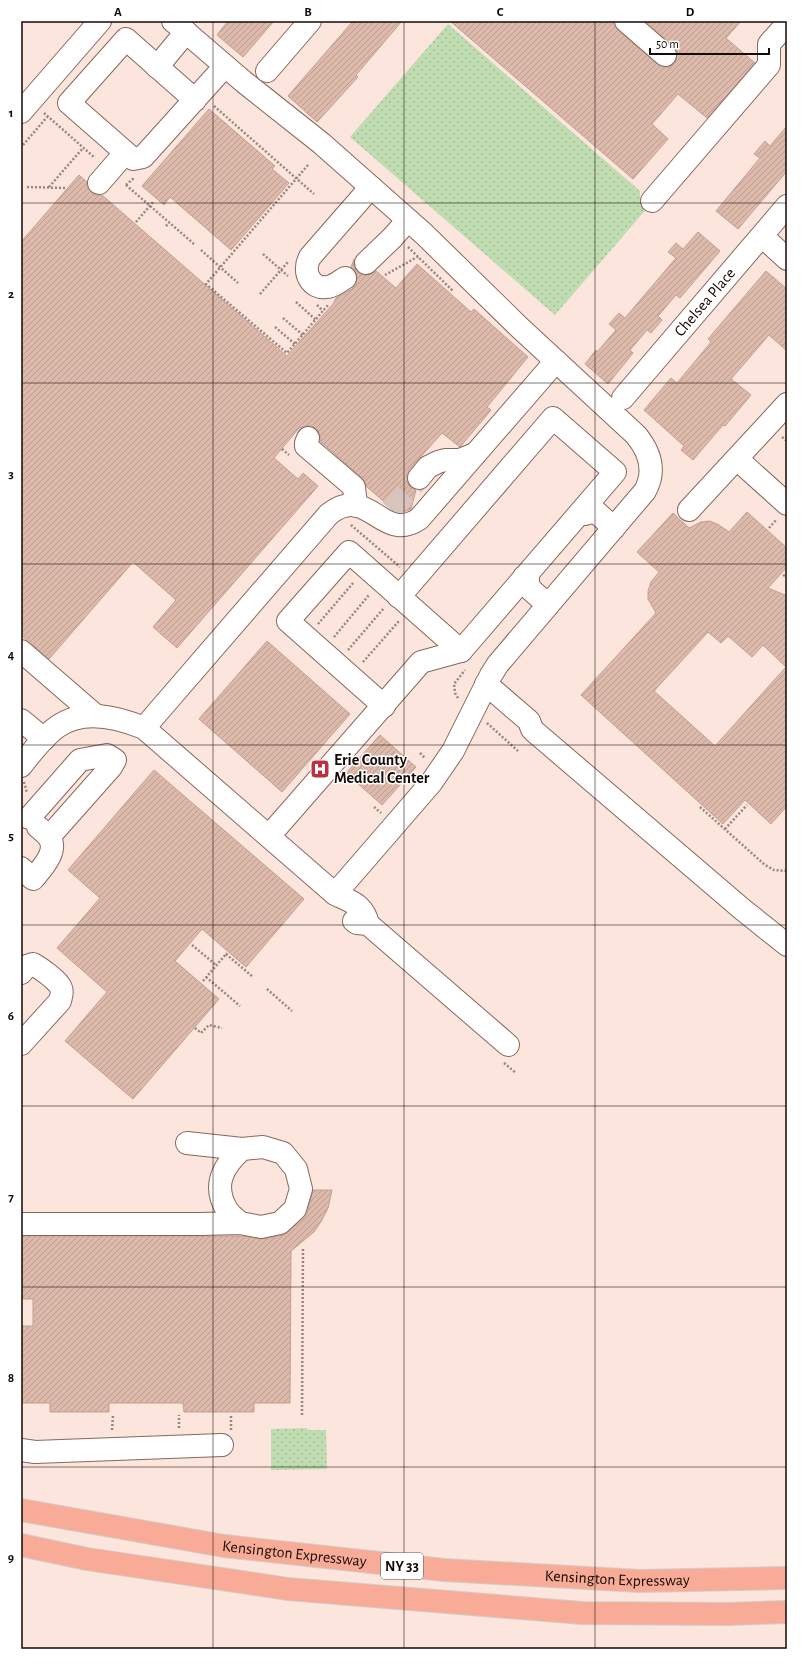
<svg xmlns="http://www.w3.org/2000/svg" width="808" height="1670" viewBox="0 0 808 1670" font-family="'Alegreya Sans',sans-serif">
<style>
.park{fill:url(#park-dots)}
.building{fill:url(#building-hatch);stroke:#c2a091;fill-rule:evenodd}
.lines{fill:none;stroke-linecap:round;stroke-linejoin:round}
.minor-tunnel{stroke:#d8c4bc;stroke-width:22;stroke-dasharray:22 11;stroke-linecap:butt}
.minor-casing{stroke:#88685b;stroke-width:24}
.highway-casing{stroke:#d0cecd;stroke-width:24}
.path{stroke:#97867f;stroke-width:2.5;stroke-dasharray:2 2;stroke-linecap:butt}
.minor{stroke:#fff;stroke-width:22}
.highway{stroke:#f8ab97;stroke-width:22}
.grid{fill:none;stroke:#140905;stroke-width:1;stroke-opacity:0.55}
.labels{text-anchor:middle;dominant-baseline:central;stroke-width:3;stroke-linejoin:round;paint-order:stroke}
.shield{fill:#fff;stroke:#5a5350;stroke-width:1}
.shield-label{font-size:15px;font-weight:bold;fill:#140905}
.street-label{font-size:16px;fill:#140905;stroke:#fff}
.poi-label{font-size:16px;font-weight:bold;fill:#140905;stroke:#fff;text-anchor:start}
.neatline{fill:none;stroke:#140905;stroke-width:1.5}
.grid-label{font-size:13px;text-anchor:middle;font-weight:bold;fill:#140905}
</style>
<defs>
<pattern id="park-dots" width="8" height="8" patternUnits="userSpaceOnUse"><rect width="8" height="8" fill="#c0ddb1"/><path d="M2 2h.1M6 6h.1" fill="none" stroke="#a4bc97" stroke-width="1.8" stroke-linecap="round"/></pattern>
<pattern id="building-hatch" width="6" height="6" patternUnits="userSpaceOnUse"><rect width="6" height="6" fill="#dcb9aa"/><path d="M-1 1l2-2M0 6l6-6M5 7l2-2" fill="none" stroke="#bc9e91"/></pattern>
</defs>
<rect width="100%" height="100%" fill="#fbe5dc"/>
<!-- park -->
<path class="park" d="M 448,24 L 640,191 L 640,198 L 649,206 L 555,315 L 350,137 Z
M 307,1428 L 308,1430 L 326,1430 L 327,1469 L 271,1470 L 271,1429 Z"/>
<!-- building -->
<path class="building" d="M 228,21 L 274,21 L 243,57 L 217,35 Z
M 353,21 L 402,21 L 356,75 L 358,77 L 317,122 L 288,96 Z
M 450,21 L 614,21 L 614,25 L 618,30 L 657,64 L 663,67 L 669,67 L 675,63 L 677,57 L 677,51 L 673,46 L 645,21 L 741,21 L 726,38 L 755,63 L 707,118 L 678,94 L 652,124 L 668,139 L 633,179 Z
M 209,109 L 275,166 L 272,169 L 289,183 L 231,250 L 170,197 L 164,205 L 142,186 Z
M 787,126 L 787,171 L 738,229 L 716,211 L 760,158 L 754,154 L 765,141 L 770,146 Z
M 79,175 L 87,182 L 87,187 L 91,192 L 96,195 L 102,195 L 287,356 L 333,304 L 336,298 L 352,289 L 356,284 L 357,277 L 355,271 L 351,267 L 354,259 L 354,266 L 357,272 L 363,275 L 369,275 L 376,271 L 396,288 L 417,264 L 471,312 L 474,309 L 528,357 L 487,407 L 491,410 L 460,447 L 442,433 L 409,470 L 407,476 L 407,482 L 411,487 L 416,490 L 411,509 L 403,512 L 395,511 L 367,487 L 362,478 L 320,441 L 320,436 L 318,430 L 312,426 L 307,426 L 299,428 L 274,458 L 298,479 L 303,473 L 318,486 L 177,648 L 153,627 L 176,600 L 133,562 L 49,659 L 21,635 L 21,242 Z
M 698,232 L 720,251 L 680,298 L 676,295 L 658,316 L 662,320 L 651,333 L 647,330 L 630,350 L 633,353 L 608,384 L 585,364 L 596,350 L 597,352 L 616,330 L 609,324 L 619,313 L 625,318 L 676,258 L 668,252 L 676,243 L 683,249 Z
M 766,271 L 787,289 L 787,351 L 769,335 L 731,379 L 751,395 L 725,426 L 723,425 L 693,460 L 681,450 L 684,446 L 644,410 L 671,378 L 677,383 L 711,342 L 708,339 Z
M 747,512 L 787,548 L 787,567 L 768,588 L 787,596 L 787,806 L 771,824 L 745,800 L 723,824 L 581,695 L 656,613 L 648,599 L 648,591 L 651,582 L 659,572 L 637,552 L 673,513 L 689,528 L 701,522 L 710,521 L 719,525 L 729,532 ZM 708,632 L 721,643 L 728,636 L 752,657 L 763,645 L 786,667 L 715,746 L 654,691 Z
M 267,641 L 350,714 L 282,792 L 199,719 Z
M 380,735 L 416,767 L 382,805 L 346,773 Z
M 154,770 L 304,899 L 246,967 L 202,929 L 175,961 L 219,999 L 133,1099 L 65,1041 L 107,992 L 57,948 L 100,898 L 68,870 Z
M 313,1190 L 332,1190 L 328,1208 L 322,1220 L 314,1232 L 291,1251 L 290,1403 L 254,1403 L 254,1412 L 184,1412 L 183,1403 L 109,1403 L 109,1412 L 50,1412 L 50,1403 L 21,1403 L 21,1326 L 33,1326 L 33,1299 L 21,1299 L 21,1236 L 241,1236 L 264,1239 L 283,1235 L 288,1232 L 304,1218 L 307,1213 Z"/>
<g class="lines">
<!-- minor-tunnel -->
<path class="minor-tunnel" d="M 391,510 L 419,478"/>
<defs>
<g id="minor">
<path d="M 173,21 L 244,82 L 321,143 L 424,234 L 519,327 L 636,435 C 650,452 656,471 645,491 L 498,664 L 491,675 L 453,751 L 431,783 L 335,894"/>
<path d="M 626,21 L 665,55"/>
<path d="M 157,67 L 186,32"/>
<path d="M 267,71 L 310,21"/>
<path d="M 195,100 L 126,39 L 69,103 L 133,159 L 143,157 L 225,66"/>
<path d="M 21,112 L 100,21"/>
<path d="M 99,183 L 125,153"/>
<path d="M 652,201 L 769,65 L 769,44 L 787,24"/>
<path d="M 762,236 L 787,259"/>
<path d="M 366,263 L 392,238 L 408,220"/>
<path d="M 345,278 C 340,281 334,286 328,287 C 310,290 302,271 310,257 L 371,187"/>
<path id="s1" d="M 623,398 L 787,206"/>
<path d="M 308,438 L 306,443 L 306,446 L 354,487 L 356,506"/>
<path d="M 737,459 L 787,504"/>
<path d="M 419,478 L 428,467 L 438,462 L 445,460 L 460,460 L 475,454"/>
<path d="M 689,510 L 787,404"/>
<path d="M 585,514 L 595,511 L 614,528"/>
<path d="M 524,577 L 528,580 L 529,588 L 548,605"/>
<path d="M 21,651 L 95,715"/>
<path d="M 486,684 L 529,721 L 532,729 L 535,732 L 742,909 L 787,945"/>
<path d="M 384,706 L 288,621 L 349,552 L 461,651"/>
<path d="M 21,720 L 44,739"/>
<path d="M 144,728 L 329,514 C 369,483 381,544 419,519 L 556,361"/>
<path d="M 21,766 C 32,752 43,737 57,727 C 83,708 117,717 144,728 L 335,894 C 352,902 364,905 368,924"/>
<path d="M 29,818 L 80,760 L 107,755 L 115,760 L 111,767 L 49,837"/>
<path d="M 269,836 L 421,662 L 461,651 L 615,472 L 553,418 L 399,597"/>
<path d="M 21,868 L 33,879 C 42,868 60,850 48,836 C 45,833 42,830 38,827"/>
<path d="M 354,921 L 357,923 L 368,924 L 508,1045"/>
<path d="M 21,973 L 27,966 L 33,964 C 40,968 59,981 61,988 C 63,992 61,996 60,1001 L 21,1044"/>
<path d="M 240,1223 C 236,1219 230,1215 227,1210 C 212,1185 223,1166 242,1149"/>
<path d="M 21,1224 L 201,1224 L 240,1223 L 261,1227 L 280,1223 L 295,1209 L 301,1189 L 296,1169 L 283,1153 L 263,1147 L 242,1149 L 187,1143"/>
<path d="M 21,1450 L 35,1452 L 222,1445"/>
</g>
<g id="highway">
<path id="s2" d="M 21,1510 L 224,1546 L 444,1570 L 640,1581 L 787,1578"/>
<path d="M 21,1545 L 87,1559 L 288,1589 L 582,1613 L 728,1614 L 787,1612"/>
</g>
</defs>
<!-- minor casing -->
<use href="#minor" class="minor-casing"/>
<!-- highway casing -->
<use href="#highway" class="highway-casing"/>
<!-- path -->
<path class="path" d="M 214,106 L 314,194
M 44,113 L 95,158
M 23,145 L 47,117
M 308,165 L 206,284 L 287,353 L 328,305
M 126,185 L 134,178
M 126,185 L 194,244
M 27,187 L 65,188
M 49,187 L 83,148
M 136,222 L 154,201
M 166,226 L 169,223
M 408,247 L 453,291
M 201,250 L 238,283
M 263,254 L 288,276
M 385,275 L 419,256
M 260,294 L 288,262
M 296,302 L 316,320
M 317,305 L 323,311
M 283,318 L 303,335
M 275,327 L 295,344
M 782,437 L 787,441
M 282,449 L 289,455
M 351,525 L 400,567
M 769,528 L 777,519
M 783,575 L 787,577
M 318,624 L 354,582
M 334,637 L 369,595
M 348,650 L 384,608
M 363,662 L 399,621
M 458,698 L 455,693 L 454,684 L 465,670
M 487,723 L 518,751
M 420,753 L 425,758
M 24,782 L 27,793
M 374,807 L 381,813
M 700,807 L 765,865 L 774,870 L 787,871
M 725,829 L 747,805
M 192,945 L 216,965
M 226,954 L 253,977
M 206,977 L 240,1006
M 203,981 L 227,953
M 267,989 L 292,1011
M 195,1028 L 201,1033 L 209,1025 L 222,1028
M 504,1063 L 516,1073
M 302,1415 L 303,1247
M 179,1428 L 179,1415
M 112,1430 L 113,1415
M 231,1430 L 231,1415"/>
<!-- minor -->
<use href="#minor" class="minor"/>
<!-- highway -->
<use href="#highway" class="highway"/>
</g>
<!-- grid -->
<path class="grid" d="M 213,21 L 213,1649M 404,21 L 404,1649M 595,21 L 595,1649M 21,203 L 787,203M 21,383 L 787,383M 21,564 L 787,564M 21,745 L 787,745M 21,925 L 787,925M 21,1106 L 787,1106M 21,1287 L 787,1287M 21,1467 L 787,1467"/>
<!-- icons -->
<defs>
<symbol id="hospital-square" viewBox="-11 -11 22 22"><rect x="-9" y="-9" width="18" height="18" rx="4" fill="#c03043" stroke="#fff"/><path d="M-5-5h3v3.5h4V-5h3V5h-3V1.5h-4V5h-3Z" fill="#fff"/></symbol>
</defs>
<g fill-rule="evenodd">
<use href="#hospital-square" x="309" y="758" width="22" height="22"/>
</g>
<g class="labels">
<!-- shield labels -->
<rect class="shield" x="381" y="1553" width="42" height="26" rx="3"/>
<g class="shield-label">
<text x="402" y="1566">NY 33</text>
</g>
<!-- street labels -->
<g class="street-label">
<text stroke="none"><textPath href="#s1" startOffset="126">Chelsea Place</textPath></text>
<text stroke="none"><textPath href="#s2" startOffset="277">Kensington Expressway</textPath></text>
<text stroke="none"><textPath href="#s2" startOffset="601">Kensington Expressway</textPath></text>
</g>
<!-- poi labels -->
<g class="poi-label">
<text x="334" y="760">Erie County<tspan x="334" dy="18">Medical Center</tspan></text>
</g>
</g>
<!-- border -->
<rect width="808" height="1670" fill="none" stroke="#ffffff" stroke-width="44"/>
<!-- scale -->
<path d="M650 48v6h119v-6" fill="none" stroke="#140905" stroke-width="2"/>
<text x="656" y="48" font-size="12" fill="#140905" stroke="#ffffff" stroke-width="3" paint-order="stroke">50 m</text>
<rect x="22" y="22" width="764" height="1626" class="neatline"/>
<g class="grid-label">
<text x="118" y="16">A</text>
<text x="308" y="16">B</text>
<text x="500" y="16">C</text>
<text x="690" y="16">D</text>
<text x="11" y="117">1</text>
<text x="11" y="298">2</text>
<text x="11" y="478">3</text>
<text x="11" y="659">4</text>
<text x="11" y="840">5</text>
<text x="11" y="1020">6</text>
<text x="11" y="1201">7</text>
<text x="11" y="1382">8</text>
<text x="11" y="1562">9</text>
</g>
</svg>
